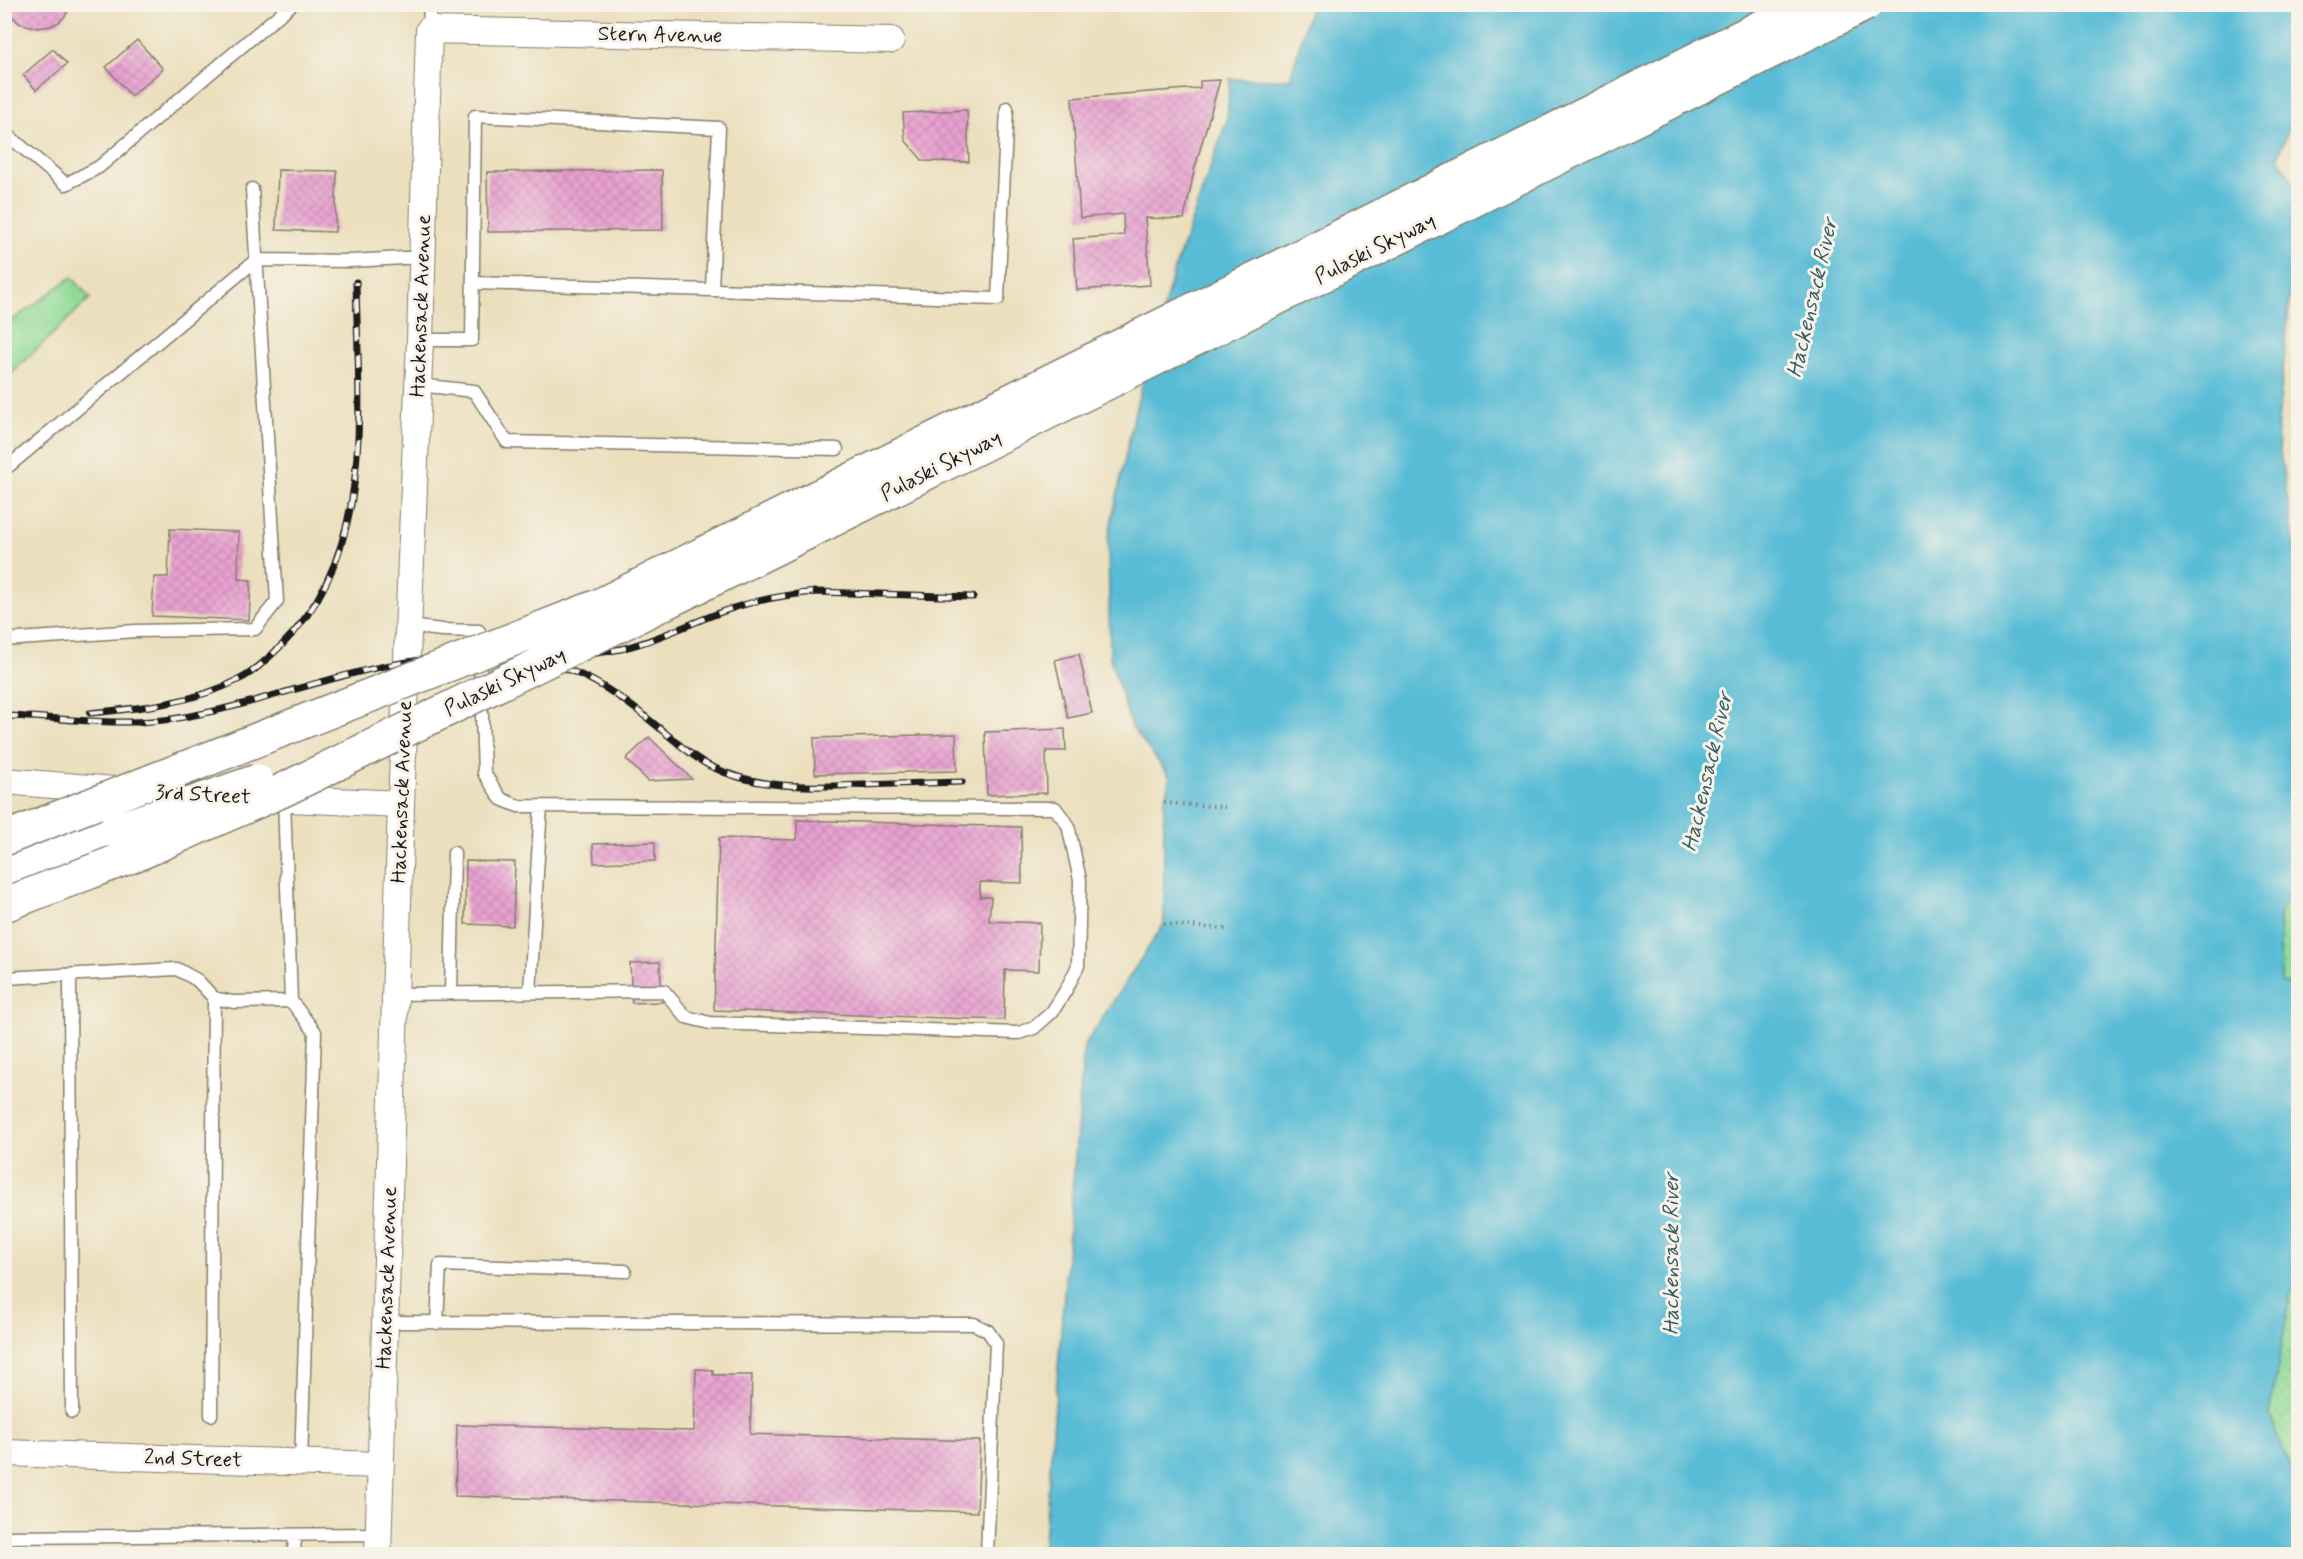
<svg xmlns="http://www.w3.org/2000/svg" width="2303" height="1559" viewBox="0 0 2303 1559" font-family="Mynerve,sans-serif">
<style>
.grass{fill:#8fda96;stroke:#567b59;stroke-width:1.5}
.park{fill:url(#park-dots);stroke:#567b59;stroke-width:1.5}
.water{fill:#58bcd6;stroke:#3a6c79;stroke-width:1.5}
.building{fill:url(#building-cross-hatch)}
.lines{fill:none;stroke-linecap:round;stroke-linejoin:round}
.service-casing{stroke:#847e6c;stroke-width:15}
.minor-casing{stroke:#847e6c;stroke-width:28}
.motorway-casing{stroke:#847e6c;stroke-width:36}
.path{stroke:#847e6c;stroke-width:4;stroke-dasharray:1.5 4.5;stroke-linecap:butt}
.service{stroke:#fff;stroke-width:12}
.minor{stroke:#fff;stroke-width:26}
.motorway{stroke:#fff;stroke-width:33}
.rail-casing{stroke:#1c1c1c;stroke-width:7}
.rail{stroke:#f7f3e8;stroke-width:4.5;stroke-dasharray:14;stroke-linecap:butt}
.motorway-bridge-casing{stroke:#847e6c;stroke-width:36;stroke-linecap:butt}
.motorway-bridge{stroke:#fff;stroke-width:33}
.labels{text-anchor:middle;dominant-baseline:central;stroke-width:6;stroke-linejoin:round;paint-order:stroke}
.street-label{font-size:21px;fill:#1c1c1c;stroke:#f7f3e8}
.water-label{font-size:22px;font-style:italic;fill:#345c66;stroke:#f7f3e8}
</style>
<defs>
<pattern id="park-dots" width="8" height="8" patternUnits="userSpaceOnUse" patternTransform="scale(1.5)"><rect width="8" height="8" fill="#8fda96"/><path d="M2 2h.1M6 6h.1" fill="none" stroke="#7bba81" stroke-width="1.8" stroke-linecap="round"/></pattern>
<pattern id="building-cross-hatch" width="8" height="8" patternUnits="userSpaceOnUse" patternTransform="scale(1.5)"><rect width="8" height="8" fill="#e8a1d0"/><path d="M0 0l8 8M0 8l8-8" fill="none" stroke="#c68ab2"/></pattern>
</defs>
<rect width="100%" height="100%" fill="#f7f3e8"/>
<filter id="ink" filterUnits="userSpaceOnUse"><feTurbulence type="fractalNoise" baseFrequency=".0167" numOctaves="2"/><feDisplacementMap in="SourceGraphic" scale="12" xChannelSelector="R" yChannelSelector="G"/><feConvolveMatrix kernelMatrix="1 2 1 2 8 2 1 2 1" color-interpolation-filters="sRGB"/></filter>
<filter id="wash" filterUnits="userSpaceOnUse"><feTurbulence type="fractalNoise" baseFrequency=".008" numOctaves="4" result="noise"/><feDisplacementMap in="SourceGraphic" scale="24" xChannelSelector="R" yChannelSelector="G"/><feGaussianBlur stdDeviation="1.35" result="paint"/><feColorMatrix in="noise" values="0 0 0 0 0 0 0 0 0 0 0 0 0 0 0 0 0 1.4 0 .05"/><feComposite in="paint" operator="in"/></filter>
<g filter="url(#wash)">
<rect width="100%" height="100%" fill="#ebdfbd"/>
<!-- grass -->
<path class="grass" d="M 72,277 L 90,298 L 5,380 L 5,326 Z"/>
<!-- park -->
<path class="park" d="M 2298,879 L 2298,986 L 2281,983 L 2270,938 L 2279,914 Z
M 2298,1281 L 2298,1486 L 2269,1415 L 2268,1353 L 2291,1293 Z"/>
<!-- water -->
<path class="water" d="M 1311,5 L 2298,5 L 2298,105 L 2278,156 L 2295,187 L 2298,212 L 2277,433 L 2298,566 L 2298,879 L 2279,914 L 2281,983 L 2298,986 L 2298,1284 L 2291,1293 L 2269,1415 L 2298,1487 L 2298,1554 L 1043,1554 L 1084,1046 L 1164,924 L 1164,803 L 1170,777 L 1131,726 L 1110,658 L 1108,538 L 1136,407 L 1174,271 L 1227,120 L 1230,79 L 1290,79 Z"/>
<g id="blocks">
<!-- building -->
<path class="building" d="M 5,4 L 72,4 L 65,16 L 59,22 L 51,26 L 37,28 L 19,23 L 9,13 Z
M 137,40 L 163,69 L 131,96 L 106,67 Z
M 53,49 L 67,64 L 36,90 L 23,75 Z
M 1220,80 L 1195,167 L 1184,219 L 1145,218 L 1150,285 L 1077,290 L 1073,239 L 1124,235 L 1123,214 L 1080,218 L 1072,98 L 1200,88 L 1200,81 Z
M 967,110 L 969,162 L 923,161 L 905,140 L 903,113 Z
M 278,170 L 337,171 L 335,232 L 276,230 Z
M 662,170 L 663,230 L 488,232 L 487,172 Z
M 170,529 L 239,532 L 238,579 L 251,580 L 249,620 L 152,616 L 154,577 L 168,577 Z
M 1079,654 L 1092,713 L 1068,718 L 1055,660 Z
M 1065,729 L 1066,751 L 1046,751 L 1047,793 L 987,795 L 985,732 Z
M 956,734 L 957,771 L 815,774 L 814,738 Z
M 649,737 L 692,779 L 648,781 L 626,759 Z
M 797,820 L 1021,827 L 1022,883 L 980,882 L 980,897 L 991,897 L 989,921 L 1040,923 L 1039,971 L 1005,970 L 1004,1020 L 714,1010 L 719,838 L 797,840 Z
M 655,842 L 655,861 L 594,863 L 593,844 Z
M 466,861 L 515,862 L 513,926 L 465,924 Z
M 660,962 L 662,1002 L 632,1003 L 630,963 Z
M 696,1369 L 713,1370 L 713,1375 L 752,1375 L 750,1434 L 980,1441 L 977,1512 L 455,1496 L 457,1425 L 694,1431 Z"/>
</g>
</g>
<g filter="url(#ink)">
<use href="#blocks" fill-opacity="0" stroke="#847e6c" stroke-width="1.5"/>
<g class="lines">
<defs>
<path id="service" d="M 429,30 L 430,4
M 4,132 L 66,184 L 99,167 L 292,4
M 473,283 L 712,290
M 420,340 L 472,340 L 475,116 L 719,128 L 712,290 L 998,299 L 1007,108
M 418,385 L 474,391 L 507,442 L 837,449
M 4,470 L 256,260 L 350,261 L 423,257
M 4,640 L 136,631 L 255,629 L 277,601 L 252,189
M 284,799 L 291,1001
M 70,975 L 72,1412
M 4,978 L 177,969 L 197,980 L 214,998 L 233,1002 L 291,1001 L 315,1032 L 301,1463
M 530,992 L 541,806
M 451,993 L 454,853
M 395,994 L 664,991 L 686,1017 L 710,1023 L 1019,1033 L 1034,1028 L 1052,1012 L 1066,990 L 1078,966 L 1080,880 L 1068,825 L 1055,808 L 518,806 L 501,799 L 484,773 L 479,631 L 442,630 L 408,626
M 386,1322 L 974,1324 L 988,1331 L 996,1343 L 987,1554
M 437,1323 L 440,1265 L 625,1271
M 211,1415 L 214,998
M 4,1537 L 379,1534
M 294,1554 L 295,1535"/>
<path id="minor" d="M 4,781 L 114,790 L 206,795
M 266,798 L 401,804
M 4,1453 L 381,1465
M 378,1554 L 401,804 L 420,340 L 429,30 L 891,40"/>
<path id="motorway" d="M 4,873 L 113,831"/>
</defs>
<!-- service casing -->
<use href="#service" class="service-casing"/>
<!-- minor casing -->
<use href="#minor" class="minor-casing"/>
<!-- motorway casing -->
<use href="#motorway" class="motorway-casing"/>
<!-- path -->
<path class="path" d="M 1164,803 L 1225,807
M 1164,924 L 1226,929"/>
<!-- service -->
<use href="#service" class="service"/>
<!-- minor -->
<use href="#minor" class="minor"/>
<!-- motorway -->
<use href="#motorway" class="motorway"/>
<defs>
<path id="rail" d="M 537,662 C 585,668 627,701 663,731 C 678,743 692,757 710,766 C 759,790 809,787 862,785 C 895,784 928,783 962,782
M 90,713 C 141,708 194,703 240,679 C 256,671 269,657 282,645 C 377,551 358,403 356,282
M 4,716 C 60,717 117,727 172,719 C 254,707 331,673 414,661 C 482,651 553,663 621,649 C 655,641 686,625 719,613 C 750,601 782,595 816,592 L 973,597"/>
</defs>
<!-- rail casing -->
<use href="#rail" class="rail-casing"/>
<!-- rail -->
<use href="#rail" class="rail"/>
<defs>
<path id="motorway-bridge" d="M 113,831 L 257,781
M 4,839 L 598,606 L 1807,4
M 4,905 L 142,852 L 281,791 L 760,556 L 1866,4"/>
</defs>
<!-- motorway-bridge casing -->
<use href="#motorway-bridge" class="motorway-bridge-casing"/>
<!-- motorway-bridge -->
<use href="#motorway-bridge" class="motorway-bridge"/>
</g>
</g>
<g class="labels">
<!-- street labels -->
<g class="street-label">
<text transform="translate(660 35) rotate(1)">Stern Avenue</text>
<text transform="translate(1375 249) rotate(-27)">Pulaski Skyway</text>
<text transform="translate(421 306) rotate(-88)">Hackensack Avenue</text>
<text transform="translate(941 466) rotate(-27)">Pulaski Skyway</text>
<text transform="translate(505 682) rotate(-26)">Pulaski Skyway</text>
<text transform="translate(402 792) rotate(-88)">Hackensack Avenue</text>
<text transform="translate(203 795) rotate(3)">3rd Street</text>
<text transform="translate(387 1278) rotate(-88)">Hackensack Avenue</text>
<text transform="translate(193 1459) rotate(2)">2nd Street</text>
</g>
<!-- water labels -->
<g class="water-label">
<text transform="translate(1813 298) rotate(-77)">Hackensack River</text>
<text transform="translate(1708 772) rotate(-77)">Hackensack River</text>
<text transform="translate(1672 1254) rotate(-90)">Hackensack River</text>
</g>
</g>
<!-- margin -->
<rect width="2303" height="1559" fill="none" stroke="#f7f3e8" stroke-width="24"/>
</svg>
